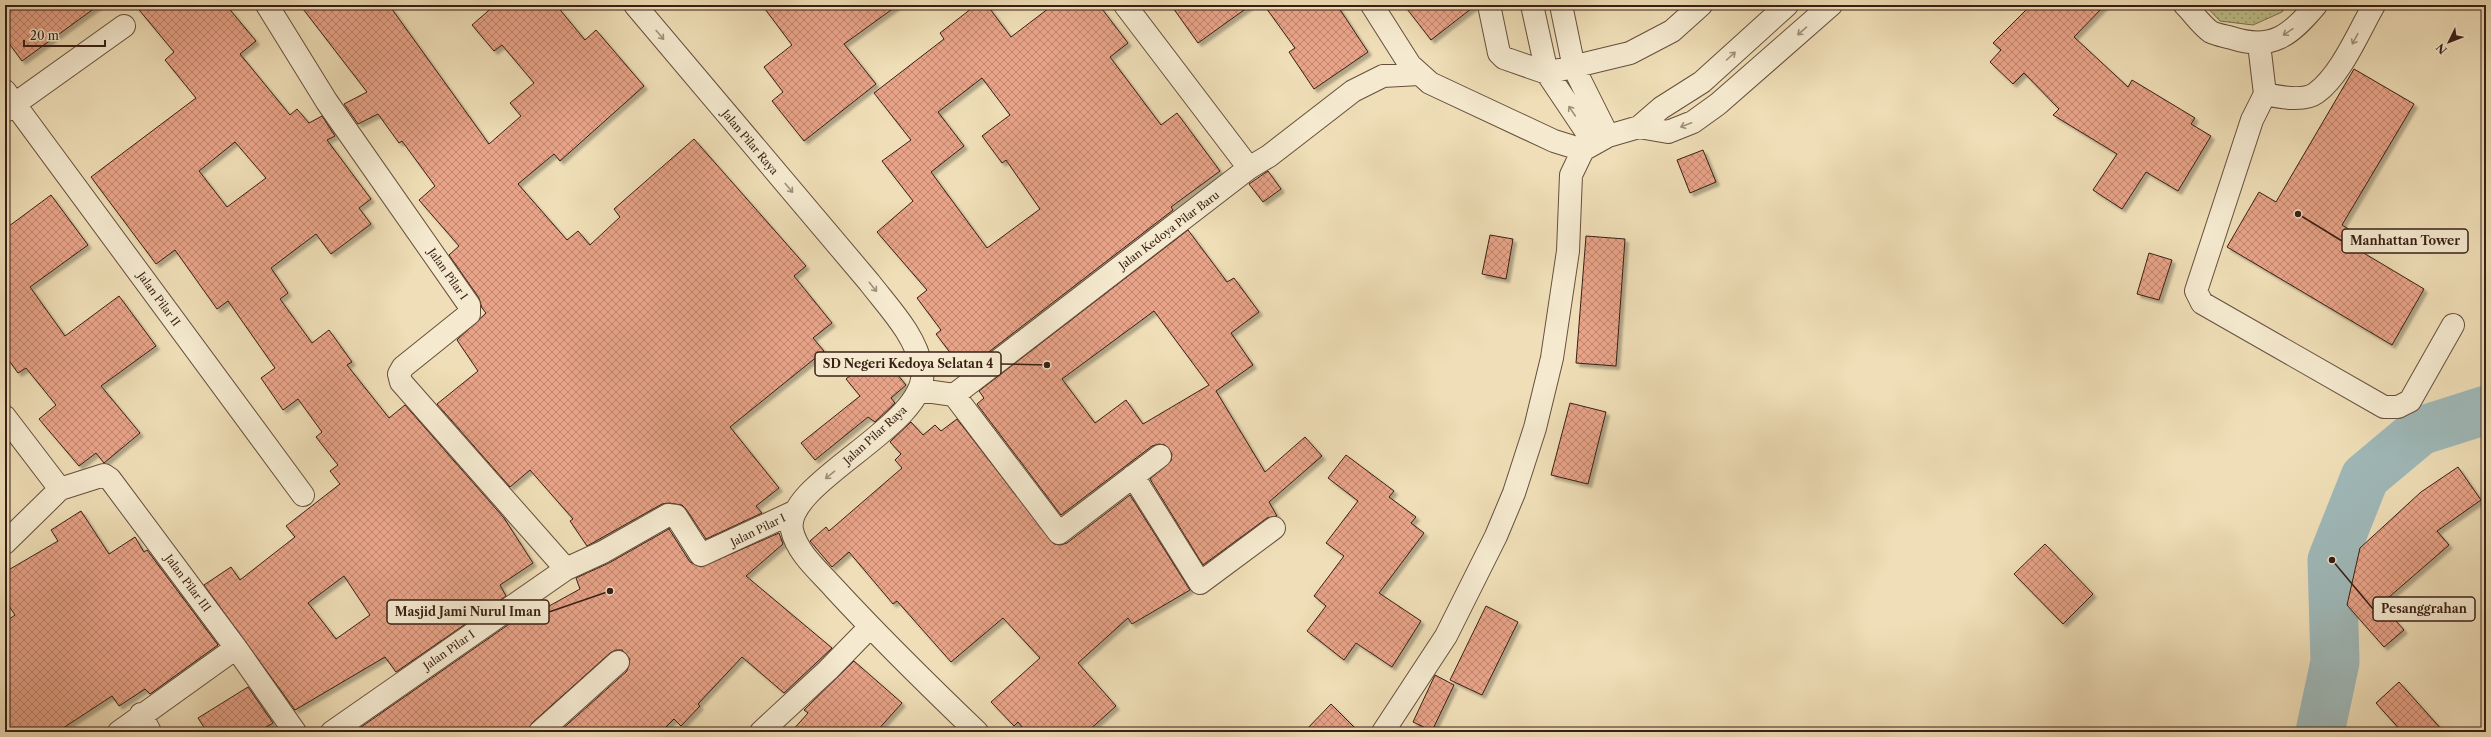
<svg xmlns="http://www.w3.org/2000/svg" width="2491" height="737" viewBox="0 0 2491 737" font-family="'Libre Caslon Text',serif">
<style>
.green{fill:url(#green-dots);stroke:#7b7050}
.lines{fill:none;stroke-linecap:round;stroke-linejoin:round}
.river{stroke:#9fb9b9;stroke-width:49}
.building{fill:url(#building-cross-hatch);stroke:#381f14;fill-rule:evenodd;filter:url(#shadow)}
.minor-casing{stroke:#664f3d;stroke-width:24}
.minor{stroke:#f5ead0;stroke-width:22}
.oneway{stroke:#a08f7b}
.labels{text-anchor:middle;dominant-baseline:central;stroke-width:3;stroke-linejoin:round;paint-order:stroke}
.street-label{font-size:11px;fill:#381f14;stroke:#f5ead0}
.leader{fill:none;stroke:#381f14;stroke-width:1.5}
.callout-dot{fill:#381f14;stroke:#f5ead0;stroke-width:1.5}
.callout{fill:#f5ead0;stroke:#381f14;stroke-width:1.5}
.callout-label{font-size:12px;text-anchor:middle;font-weight:bold;fill:#381f14}
</style>
<defs>
<pattern id="green-dots" width="8" height="8" patternUnits="userSpaceOnUse"><rect width="8" height="8" fill="#bec08b"/><path d="M2 2h.1M6 6h.1" fill="none" stroke="#9b9b70" stroke-width="1.8" stroke-linecap="round"/></pattern>
<pattern id="building-cross-hatch" width="8" height="8" patternUnits="userSpaceOnUse"><rect width="8" height="8" fill="#e8a388"/><path d="M0 0l8 8M0 8l8-8" fill="none" stroke="#bd846e"/></pattern>
<filter id="shadow"><feDropShadow dx="3.5" dy="3.5" stdDeviation="1" flood-color="#0004"/></filter>
</defs>
<rect width="100%" height="100%" fill="#efdeb7"/>
<filter id="stains"><feTurbulence type="fractalNoise" baseFrequency=".005" numOctaves="4"/><feColorMatrix values="0 0 0 0 .2 0 0 0 0 .09 0 0 0 0 .02 0 0 0 .5 -.17"/></filter>
<radialGradient id="worn" r=".72"><stop offset=".6" stop-color="#630" stop-opacity="0"/><stop offset="1" stop-color="#630" stop-opacity=".3"/></radialGradient>
<!-- green -->
<path class="green" d="M 2205,5 L 2287,5 L 2282,12 L 2253,25 L 2220,21 Z"/>
<g class="lines">
<!-- river -->
<path class="river" d="M 2320,732 L 2335,662 L 2332,560 L 2365,477 L 2420,431 L 2486,410"/>
</g>
<!-- building -->
<path class="building" d="M 5,5 L 99,5 L 22,61 L 5,38 Z
M 135,5 L 226,5 L 256,41 L 240,54 L 290,115 L 297,109 L 309,123 L 322,116 L 335,136 L 327,140 L 371,199 L 359,208 L 371,224 L 331,254 L 316,234 L 271,268 L 288,293 L 280,299 L 312,343 L 329,330 L 352,362 L 347,365 L 389,418 L 405,405 L 504,518 L 533,563 L 500,585 L 506,596 L 396,672 L 385,657 L 295,710 L 204,585 L 231,567 L 240,580 L 295,537 L 286,526 L 340,484 L 330,471 L 338,465 L 316,437 L 322,432 L 298,399 L 283,410 L 261,378 L 275,368 L 228,301 L 217,309 L 175,250 L 156,264 L 91,177 L 196,98 L 165,60 L 174,52 ZM 235,142 L 266,178 L 227,207 L 199,171 ZM 344,576 L 370,615 L 336,639 L 308,603 Z
M 300,5 L 389,5 L 489,144 L 521,116 L 510,103 L 534,83 L 502,45 L 494,51 L 472,25 L 495,5 L 556,5 L 585,40 L 596,30 L 644,86 L 560,161 L 554,154 L 518,184 L 567,240 L 578,231 L 590,245 L 620,217 L 614,209 L 694,139 L 806,266 L 794,276 L 832,323 L 813,338 L 824,351 L 730,427 L 779,488 L 756,506 L 762,513 L 706,539 L 686,509 L 682,505 L 669,503 L 662,504 L 587,546 L 570,521 L 573,519 L 530,470 L 510,487 L 437,404 L 478,371 L 457,340 L 486,313 L 482,308 L 479,298 L 449,255 L 459,246 L 419,200 L 435,186 L 402,141 L 399,143 L 378,114 L 358,124 L 344,104 L 367,92 Z
M 762,5 L 898,5 L 844,44 L 876,84 L 804,141 L 772,101 L 783,92 L 764,67 L 792,45 Z
M 976,5 L 987,5 L 1011,37 L 1053,5 L 1099,5 L 1128,43 L 1110,57 L 1161,125 L 1177,113 L 1220,171 L 1171,207 L 1173,210 L 964,371 L 936,334 L 941,330 L 917,298 L 927,290 L 877,232 L 913,201 L 882,161 L 911,140 L 874,93 L 944,39 L 940,33 ZM 982,78 L 1010,115 L 982,136 L 1002,163 L 1006,160 L 1040,209 L 987,248 L 931,172 L 964,146 L 938,112 Z
M 1171,5 L 1251,5 L 1198,43 Z
M 1264,5 L 1337,5 L 1368,52 L 1314,89 L 1289,52 L 1295,48 Z
M 1404,5 L 1476,5 L 1431,40 Z
M 2031,5 L 2105,5 L 2074,37 L 2128,87 L 2132,80 L 2195,118 L 2191,124 L 2211,136 L 2178,191 L 2146,172 L 2122,209 L 2093,190 L 2117,154 L 2053,115 L 2059,109 L 2024,73 L 2013,84 L 1990,62 L 2001,50 L 1993,43 Z
M 2354,69 L 2414,104 L 2342,225 L 2363,238 L 2357,249 L 2424,289 L 2392,345 L 2227,247 L 2259,192 L 2276,202 Z
M 1703,150 L 1716,182 L 1690,193 L 1677,160 Z
M 1268,171 L 1281,189 L 1263,202 L 1249,184 Z
M 51,195 L 88,245 L 30,287 L 65,336 L 119,296 L 156,346 L 101,386 L 140,433 L 104,463 L 96,453 L 79,466 L 39,419 L 56,405 L 26,368 L 18,373 L 5,355 L 5,229 Z
M 1188,230 L 1227,282 L 1234,278 L 1259,312 L 1231,333 L 1253,365 L 1216,391 L 1265,472 L 1305,437 L 1322,456 L 1269,502 L 1277,516 L 1267,518 L 1203,565 L 1150,479 L 1171,461 L 1172,454 L 1165,445 L 1159,444 L 1152,446 L 1061,515 L 977,404 L 984,398 L 979,391 ZM 1154,311 L 1209,385 L 1143,424 L 1126,400 L 1095,423 L 1062,379 Z
M 1490,235 L 1513,239 L 1506,279 L 1482,274 Z
M 1586,236 L 1625,239 L 1616,366 L 1576,363 Z
M 2149,253 L 2172,260 L 2159,300 L 2137,294 Z
M 879,352 L 906,385 L 891,398 L 895,403 L 875,422 L 868,417 L 815,460 L 801,443 L 860,396 L 846,379 Z
M 1570,403 L 1606,412 L 1588,484 L 1551,475 Z
M 957,419 L 1054,544 L 1060,545 L 1067,543 L 1130,495 L 1190,590 L 1132,624 L 1128,618 L 1078,663 L 1116,706 L 1087,732 L 1026,732 L 1018,722 L 1014,726 L 991,702 L 1040,658 L 1003,618 L 951,662 L 897,601 L 893,604 L 849,552 L 832,567 L 810,541 L 826,527 L 829,531 L 902,468 L 895,460 L 901,454 L 890,442 L 911,422 L 923,435 L 935,425 L 941,431 Z
M 1346,455 L 1394,491 L 1389,497 L 1416,517 L 1411,523 L 1424,533 L 1379,593 L 1421,621 L 1392,667 L 1356,643 L 1344,660 L 1307,631 L 1326,606 L 1314,596 L 1344,556 L 1326,543 L 1358,501 L 1328,478 Z
M 2458,467 L 2481,500 L 2437,531 L 2449,545 L 2381,604 L 2404,630 L 2384,647 L 2347,605 L 2360,548 L 2421,492 Z
M 81,511 L 109,554 L 135,537 L 144,552 L 147,550 L 218,645 L 150,694 L 145,689 L 119,706 L 112,696 L 57,732 L 5,732 L 5,622 L 15,615 L 5,600 L 5,572 L 58,541 L 51,530 Z
M 669,529 L 690,562 L 701,567 L 779,533 L 783,544 L 746,576 L 832,648 L 784,693 L 742,657 L 698,704 L 700,706 L 681,726 L 674,719 L 661,732 L 559,732 L 627,671 L 630,659 L 622,650 L 616,650 L 610,653 L 532,723 L 528,732 L 354,732 L 518,618 L 520,622 L 580,589 L 576,578 L 609,563 Z
M 2045,544 L 2093,594 L 2063,624 L 2014,574 Z
M 1486,606 L 1518,622 L 1482,695 L 1450,680 Z
M 854,661 L 902,703 L 876,732 L 791,732 L 808,713 L 804,710 Z
M 1435,675 L 1454,685 L 1432,731 L 1413,722 Z
M 2399,682 L 2444,732 L 2402,732 L 2376,703 Z
M 248,687 L 273,723 L 258,732 L 207,732 L 198,718 Z
M 1331,704 L 1359,732 L 1304,732 Z"/>
<g class="lines">
<defs>
<path id="minor" d="M 267,5 L 327,102 L 469,305 L 469,314 L 403,367 L 399,374 L 401,382 L 566,569 L 332,732
M 635,5 L 869,282 C 889,308 916,335 922,369 C 932,424 783,482 792,530 C 797,553 819,571 834,588 C 880,638 928,685 977,732
M 1372,5 L 1410,65 L 1430,83 L 1554,141 L 1583,150
M 1489,5 L 1499,53 L 1504,58 L 1547,73 L 1630,53 L 1672,31 L 1701,5
M 1532,5 L 1547,73 L 1594,143
M 1561,5 L 1574,68 L 1608,136
M 2185,5 C 2193,13 2202,26 2211,32 C 2217,35 2225,36 2232,38 C 2272,51 2291,35 2316,5
M 2259,44 L 2265,94 L 2252,120 L 2196,291 L 2202,303 L 2384,407 L 2398,407 L 2410,401 L 2453,325
M 5,91 L 303,495
M 2265,94 C 2279,97 2304,102 2316,93 C 2341,75 2359,31 2374,5
M 5,111 L 124,26
M 1639,127 L 1661,108 L 1702,82 L 1787,5
M 1249,168 L 1269,156 L 1353,91 L 1383,76 L 1419,74
M 919,390 L 954,395 L 1249,168 L 1125,5
M 954,395 L 1059,533 L 1160,456
M 5,417 L 60,489
M 1133,476 L 1200,583 L 1274,528
M 5,543 L 60,489 L 104,475 L 110,479 L 236,648 L 295,732
M 566,569 L 603,552 L 668,515 L 676,516 L 701,555 L 794,512
M 141,714 L 150,732
M 119,732 L 236,648
M 540,732 L 618,662
M 761,732 L 828,670 L 870,627
M 1383,732 L 1446,636 L 1496,536 L 1514,493 L 1535,428 L 1552,358 L 1568,251 L 1571,175 L 1583,150 L 1608,136 L 1639,127 L 1668,132 L 1693,122 L 1718,104 L 1831,5"/>
</defs>
<!-- minor casing -->
<use href="#minor" class="minor-casing"/>
<!-- minor -->
<use href="#minor" class="minor"/>
</g>
<!-- one-way arrows -->
<defs><path id="oneway-shaft" d="M-6 0H5M1.5-3L5.5 0L1.5 3" fill="none" stroke-width="1.6" stroke-linecap="round" stroke-linejoin="round"/></defs>
<g class="oneway">
<use href="#oneway-shaft" transform="translate(1802 31) rotate(139)"/>
<use href="#oneway-shaft" transform="translate(2288 32) rotate(146)"/>
<use href="#oneway-shaft" transform="translate(660 35) rotate(50)"/>
<use href="#oneway-shaft" transform="translate(2355 39) rotate(118)"/>
<use href="#oneway-shaft" transform="translate(1731 56) rotate(-42)"/>
<use href="#oneway-shaft" transform="translate(1572 111) rotate(-124)"/>
<use href="#oneway-shaft" transform="translate(1686 125) rotate(159)"/>
<use href="#oneway-shaft" transform="translate(789 188) rotate(50)"/>
<use href="#oneway-shaft" transform="translate(873 287) rotate(51)"/>
<use href="#oneway-shaft" transform="translate(830 475) rotate(141)"/>
</g>
<g class="labels">
<!-- street labels -->
<g class="street-label">
<text transform="translate(750 142) rotate(50)">Jalan Pilar Raya</text>
<text transform="translate(1169 230) rotate(-37)">Jalan Kedoya Pilar Baru</text>
<text transform="translate(448 274) rotate(55)">Jalan Pilar I</text>
<text transform="translate(159 299) rotate(54)">Jalan Pilar II</text>
<text transform="translate(875 435) rotate(-42)">Jalan Pilar Raya</text>
<text transform="translate(758 530) rotate(-26)">Jalan Pilar I</text>
<text transform="translate(188 583) rotate(53)">Jalan Pilar III</text>
<text transform="translate(449 650) rotate(-35)">Jalan Pilar I</text>
</g>
</g>
<!-- callouts -->
<path class="leader" d="M2298 214L2342 241M1047 365L1001 364M2332 560L2373 609M610 591L549 612"/>
<g class="callout-dot">
<circle cx="2298" cy="214" r="4"/>
<circle cx="1047" cy="365" r="4"/>
<circle cx="2332" cy="560" r="4"/>
<circle cx="610" cy="591" r="4"/>
</g>
<g class="callout">
<rect x="2342" y="229" width="126" height="24" rx="4"/>
<rect x="815" y="352" width="186" height="24" rx="4"/>
<rect x="2373" y="597" width="102" height="24" rx="4"/>
<rect x="387" y="600" width="162" height="24" rx="4"/>
</g>
<g class="callout-label">
<text x="2405" y="245">Manhattan Tower</text>
<text x="908" y="368">SD Negeri Kedoya Selatan 4</text>
<text x="2424" y="613">Pesanggrahan</text>
<text x="468" y="616">Masjid Jami Nurul Iman</text>
</g>
<!-- margin -->
<rect width="2491" height="737" fill="none" stroke="#efdeb7" stroke-width="20"/>
<rect x="6" y="6" width="2479" height="725" fill="none" stroke="#381f14" stroke-width="2"/>
<rect x="10" y="10" width="2471" height="717" fill="none" stroke="#381f14"/>
<!-- north arrow -->
<g transform="translate(2449 42) rotate(227)" stroke="#f5ead0" stroke-width="3" paint-order="stroke">
<path d="M0-3L7 15L0 10L-7 15Z" fill="#381f14"/>
<text y="-6" font-size="11" font-weight="bold" text-anchor="middle" fill="#381f14">N</text>
</g>
<!-- scale -->
<path d="M24 40v6h81v-6" fill="none" stroke="#381f14" stroke-width="2"/>
<text x="30" y="40" font-size="12" fill="#381f14" stroke="#f5ead0" stroke-width="3" paint-order="stroke">20 m</text>
<rect width="100%" height="100%" filter="url(#stains)"/>
<rect width="100%" height="100%" fill="url(#worn)"/>
</svg>
